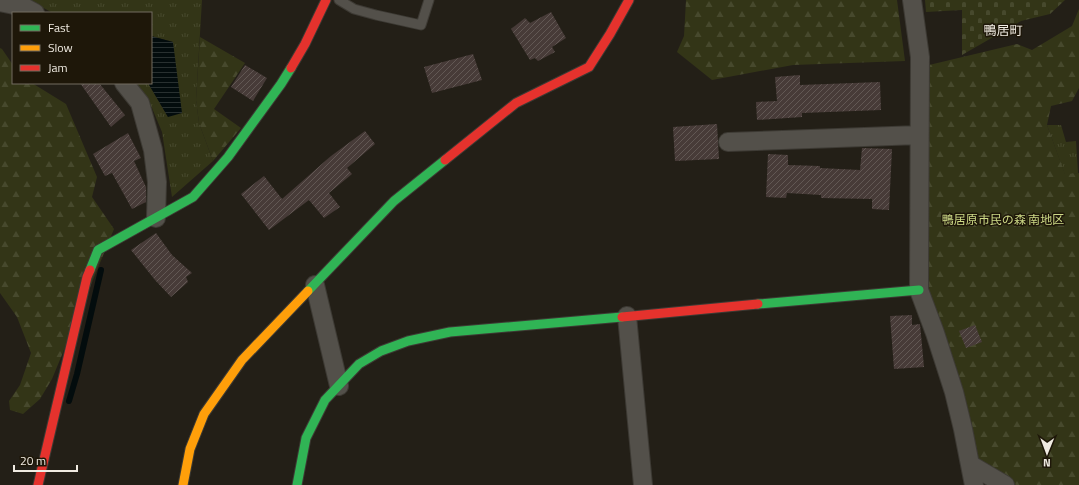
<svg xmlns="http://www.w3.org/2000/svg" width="1079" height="485" viewBox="0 0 1079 485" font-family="'Titillium Web','Noto Sans JP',sans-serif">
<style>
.grass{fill:url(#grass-tufts)}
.forest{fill:url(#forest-firs)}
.cemetery{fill:url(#cemetery-stones)}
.water{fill:url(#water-rules)}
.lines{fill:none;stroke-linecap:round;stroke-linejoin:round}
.stream{stroke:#030c0d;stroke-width:6}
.building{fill:url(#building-hatch)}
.lane-casing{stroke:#3d3a34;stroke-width:11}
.street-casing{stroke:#3d3a34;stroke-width:20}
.fast-casing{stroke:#3d3a34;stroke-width:11}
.slow-casing{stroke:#3d3a34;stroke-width:11}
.jam-casing{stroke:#3d3a34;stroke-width:11}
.lane{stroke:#53504a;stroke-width:9}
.street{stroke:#53504a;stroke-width:18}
.fast{stroke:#30b455;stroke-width:9}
.slow{stroke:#ff9f0a;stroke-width:9}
.jam{stroke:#e5322d;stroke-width:9}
.labels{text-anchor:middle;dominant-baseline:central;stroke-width:3;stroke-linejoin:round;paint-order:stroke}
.park-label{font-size:12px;fill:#ceda87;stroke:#1e1709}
.neighbourhood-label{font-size:13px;fill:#f0ebe2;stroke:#1e1709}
</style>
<defs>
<pattern id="grass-tufts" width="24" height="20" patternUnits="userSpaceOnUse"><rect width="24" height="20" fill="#333517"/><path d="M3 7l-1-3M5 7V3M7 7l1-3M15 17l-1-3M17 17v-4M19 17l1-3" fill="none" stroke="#47492d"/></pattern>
<pattern id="forest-firs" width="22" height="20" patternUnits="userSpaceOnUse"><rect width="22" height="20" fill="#333517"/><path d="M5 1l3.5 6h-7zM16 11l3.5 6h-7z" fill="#47492d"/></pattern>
<pattern id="cemetery-stones" width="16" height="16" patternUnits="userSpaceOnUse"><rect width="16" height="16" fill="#333517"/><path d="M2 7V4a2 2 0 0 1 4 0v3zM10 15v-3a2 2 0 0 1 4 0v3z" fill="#47492d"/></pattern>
<pattern id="water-rules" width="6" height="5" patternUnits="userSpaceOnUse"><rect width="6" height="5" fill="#030c0d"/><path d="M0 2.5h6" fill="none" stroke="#283030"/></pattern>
<pattern id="building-hatch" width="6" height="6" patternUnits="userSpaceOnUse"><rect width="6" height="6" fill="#473b38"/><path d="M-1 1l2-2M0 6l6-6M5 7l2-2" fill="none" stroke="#625854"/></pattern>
</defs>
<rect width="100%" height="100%" fill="#231f17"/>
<!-- grass -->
<path class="grass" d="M 24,0 L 202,0 L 196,100 L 199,123 L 213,161 L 172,197 L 162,132 L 152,108 L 135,83 L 148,83 L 168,117 L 173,42 L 151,36 L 151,13 L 53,13 L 34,3 Z
M 1047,125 L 1061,125 L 1066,142 L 1076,141 L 1078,173 L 1065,175 Z"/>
<!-- forest -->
<path class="forest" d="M 686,0 L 897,0 L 905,61 L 793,65 L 712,80 L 677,52 L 684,36 Z
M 1079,9 L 1079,88 L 1072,101 L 1051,106 L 1047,125 L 1065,174 L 1079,173 L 1079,485 L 1016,485 L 979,462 L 957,379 L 929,293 L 924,141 L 929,65 L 1017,44 L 1032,50 L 1072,26 Z
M 200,37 L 245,63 L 214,109 L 241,128 L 213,161 L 199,123 L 196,100 Z
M 0,48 L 2,49 L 13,65 L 13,83 L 32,83 L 66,104 L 97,177 L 92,197 L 114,229 L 52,379 L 40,399 L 23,414 L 10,410 L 9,401 L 20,385 L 31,353 L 17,317 L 0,293 Z"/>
<!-- cemetery -->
<path class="cemetery" d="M 925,0 L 1065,0 L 1050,14 L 1021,21 L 962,55 L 962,10 L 926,12 Z"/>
<!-- water -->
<path class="water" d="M 151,36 L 173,42 L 182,113 L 168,117 L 148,83 L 151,83 Z"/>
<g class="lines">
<!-- stream -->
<path class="stream" d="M 69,401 L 77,374 L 101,270"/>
</g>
<!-- building -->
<path class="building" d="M 551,12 L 566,38 L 552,47 L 555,52 L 538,61 L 535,58 L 530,60 L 511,29 L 525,18 L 530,23 Z
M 473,54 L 482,80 L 432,93 L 424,67 Z
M 245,65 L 267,78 L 253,101 L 231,87 Z
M 800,75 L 800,85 L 880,82 L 881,110 L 802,113 L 802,117 L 757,120 L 756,102 L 777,101 L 775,77 Z
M 80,83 L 99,83 L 125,115 L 111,127 Z
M 717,124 L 719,159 L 675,161 L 673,127 Z
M 365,131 L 375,144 L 347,168 L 352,174 L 329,193 L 340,207 L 324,218 L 309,200 L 269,230 L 241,194 L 264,176 L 282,199 L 331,156 Z
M 128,133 L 141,158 L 134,161 L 146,187 L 146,202 L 132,209 L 112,173 L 105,176 L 93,154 Z
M 862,148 L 892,149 L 889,210 L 872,209 L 872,199 L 821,198 L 821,195 L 787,193 L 786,198 L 766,197 L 768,154 L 788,155 L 788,165 L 820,166 L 820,168 L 860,170 Z
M 156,233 L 172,255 L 192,273 L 186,277 L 188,282 L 171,297 L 155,280 L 131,250 Z
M 912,315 L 912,325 L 920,324 L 924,367 L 894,369 L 890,316 Z
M 975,325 L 982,342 L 966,348 L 959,331 Z"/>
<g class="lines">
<defs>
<path id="lane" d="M 339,0 L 354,9 L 376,15 L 421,25 L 429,0"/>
<path id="street" d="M 912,0 L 920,57 L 919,290 L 935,333 L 954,392 L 963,429 L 974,485
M 0,2 L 24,7 L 35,13
M 124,83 L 140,103 L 153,150 L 157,182 L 156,218
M 728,142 L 919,135
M 315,285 L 339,386
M 627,316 L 643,485
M 971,465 L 1005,485"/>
<path id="fast" d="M 90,270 L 98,250 L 193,197 L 228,157 L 281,84 L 291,68
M 308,291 L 394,201 L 445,160
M 758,304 L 919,290
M 297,485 L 306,438 L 325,400 L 359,364 L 381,351 L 408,341 L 450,332 L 622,317"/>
<path id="slow" d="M 183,485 L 190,449 L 204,414 L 242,360 L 308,291"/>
<path id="jam" d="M 291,68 L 305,44 L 326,0
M 445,160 L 516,103 L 589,67 L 610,34 L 629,0
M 622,317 L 758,304
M 38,485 L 87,277 L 90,270"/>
</defs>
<!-- lane casing -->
<use href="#lane" class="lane-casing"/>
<!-- street casing -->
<use href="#street" class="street-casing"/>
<!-- fast casing -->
<use href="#fast" class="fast-casing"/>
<!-- slow casing -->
<use href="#slow" class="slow-casing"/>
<!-- jam casing -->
<use href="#jam" class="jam-casing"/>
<!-- lane -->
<use href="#lane" class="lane"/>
<!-- street -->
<use href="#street" class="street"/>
<!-- fast -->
<use href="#fast" class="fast"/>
<!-- slow -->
<use href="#slow" class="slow"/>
<!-- jam -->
<use href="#jam" class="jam"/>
</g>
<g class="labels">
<!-- park labels -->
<g class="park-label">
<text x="1003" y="219">鴨居原市民の森 南地区</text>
</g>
<!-- neighbourhood labels -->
<g class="neighbourhood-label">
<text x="1003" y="30">鴨居町</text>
</g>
</g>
<!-- legend -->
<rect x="12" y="12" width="140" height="72" fill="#1e1709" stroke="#726c60"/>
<rect x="20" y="25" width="20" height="6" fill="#30b455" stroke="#726c60"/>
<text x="48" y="32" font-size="12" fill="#f0ebe2">Fast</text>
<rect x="20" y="45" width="20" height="6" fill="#ff9f0a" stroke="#726c60"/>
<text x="48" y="52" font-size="12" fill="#f0ebe2">Slow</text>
<rect x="20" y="65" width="20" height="6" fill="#e5322d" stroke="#726c60"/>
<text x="48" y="72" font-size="12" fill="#f0ebe2">Jam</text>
<!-- north arrow -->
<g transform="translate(1047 453) rotate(181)" stroke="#1e1709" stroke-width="3" paint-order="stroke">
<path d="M0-3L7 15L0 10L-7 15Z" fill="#f0ebe2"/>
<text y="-6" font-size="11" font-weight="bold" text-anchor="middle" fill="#f0ebe2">N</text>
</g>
<!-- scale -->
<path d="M14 465v6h63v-6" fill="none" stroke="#f0ebe2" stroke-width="2"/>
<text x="20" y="465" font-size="12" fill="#f0ebe2" stroke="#1e1709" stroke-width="3" paint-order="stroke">20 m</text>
</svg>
